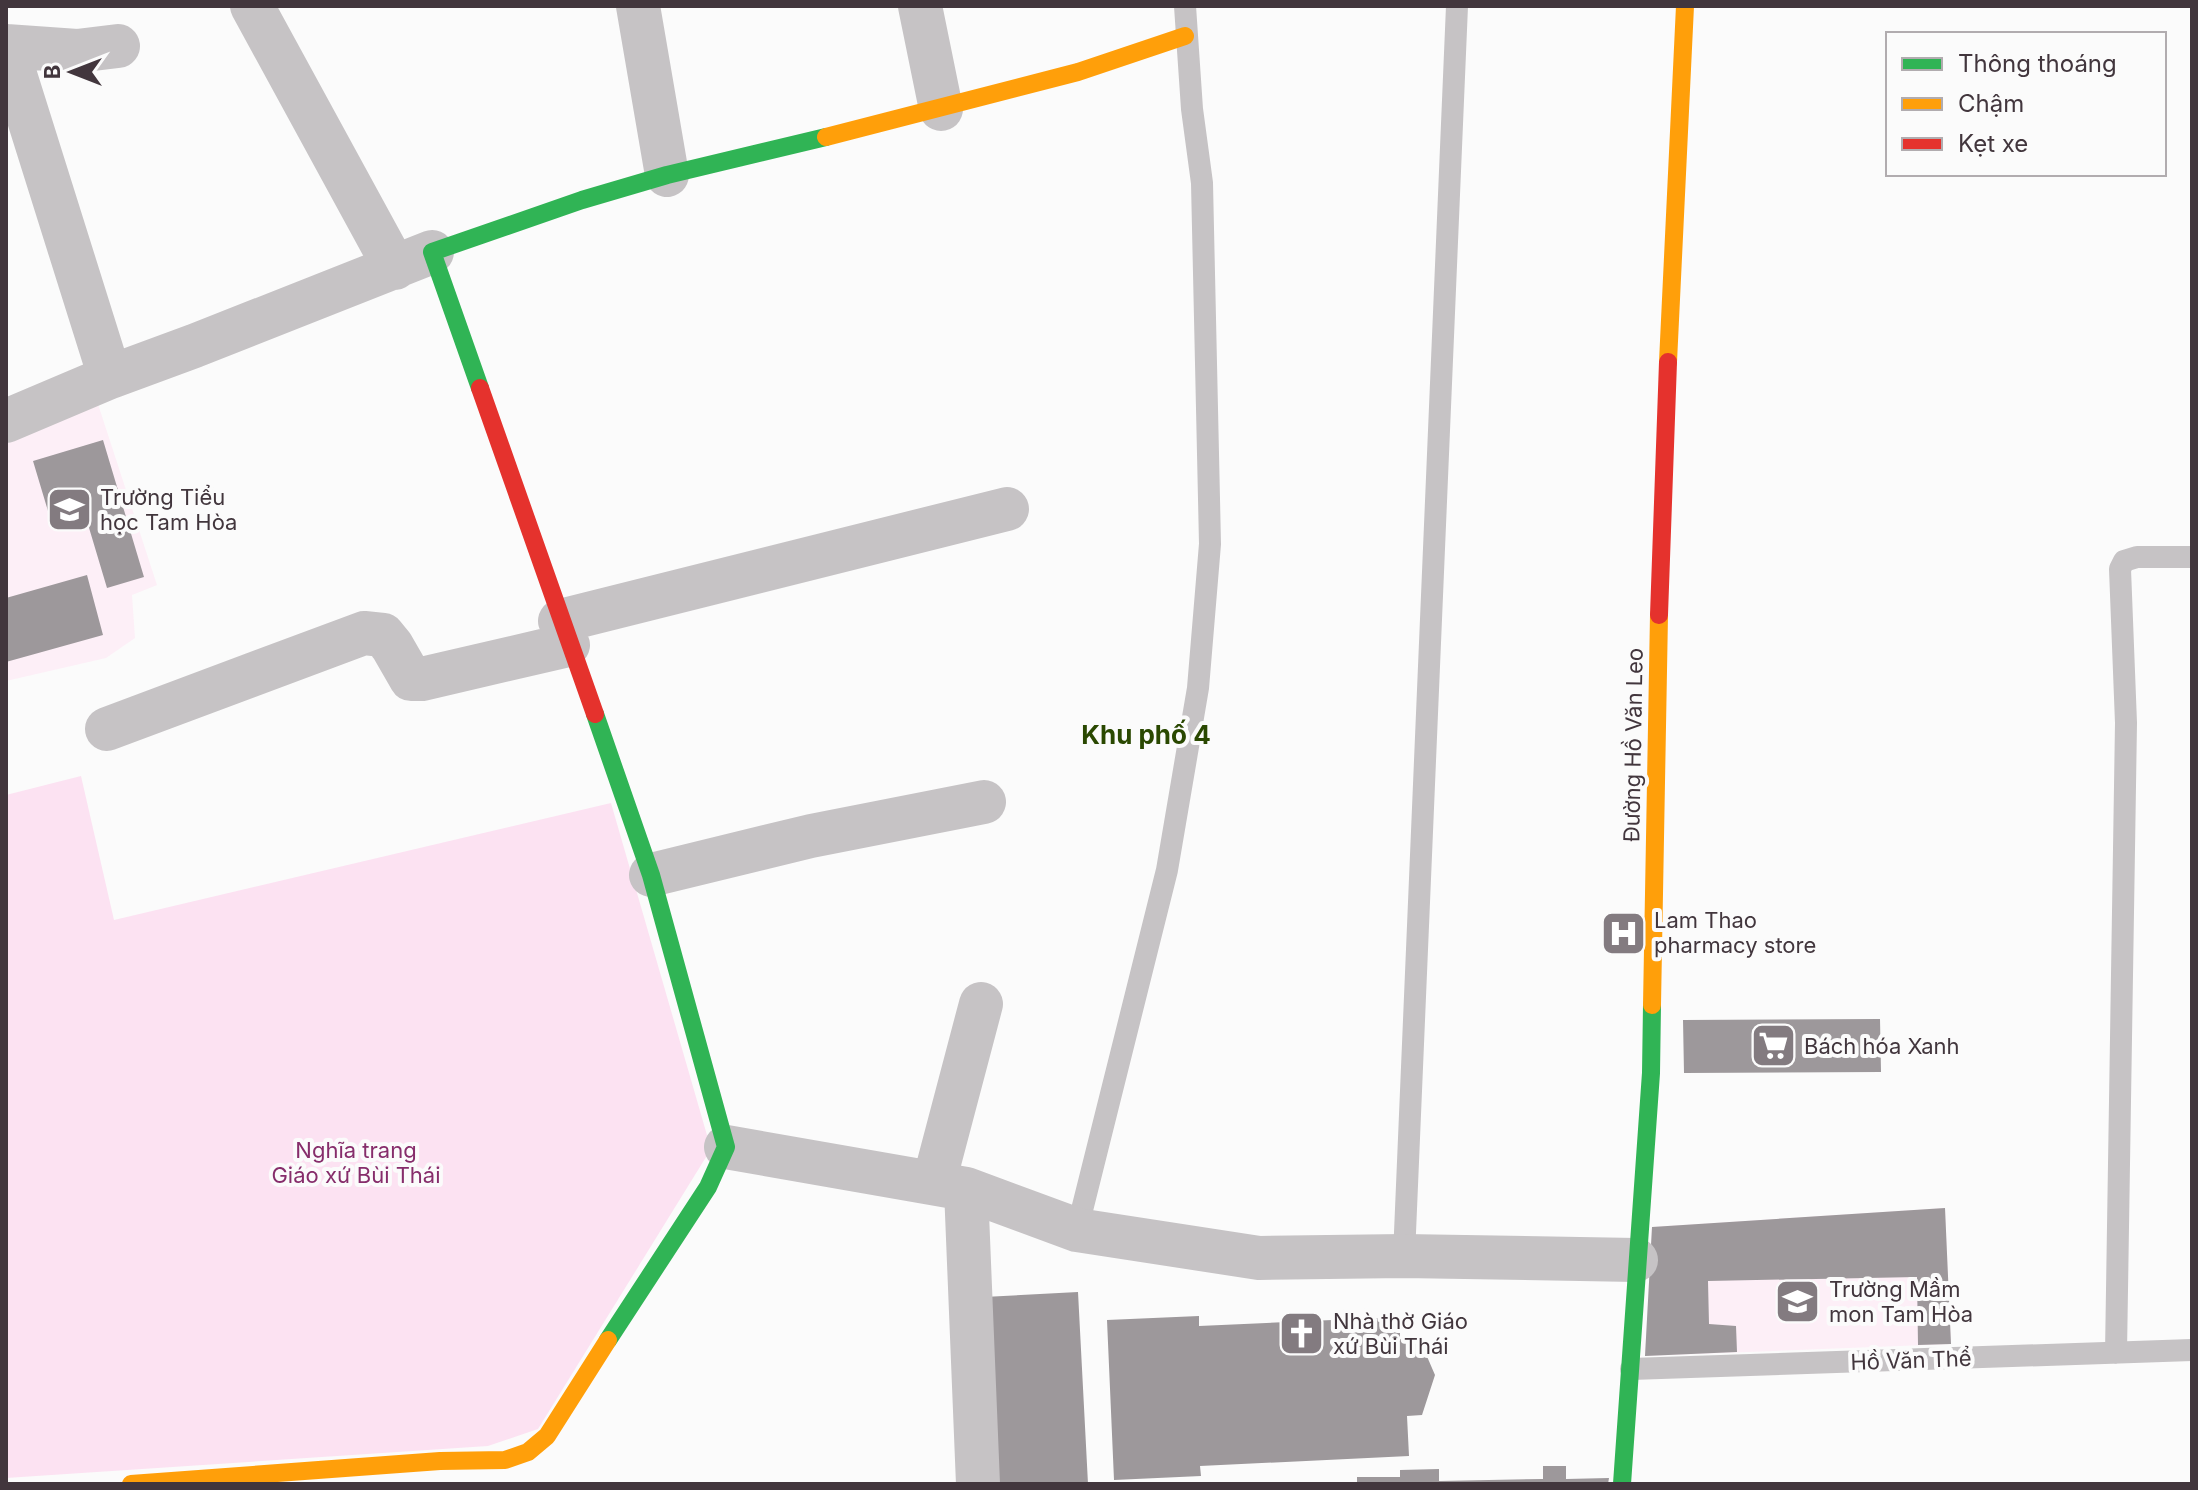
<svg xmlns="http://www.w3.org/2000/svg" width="2198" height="1490" viewBox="0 0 2198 1490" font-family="Inter,sans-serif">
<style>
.built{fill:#fdeff7}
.green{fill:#fce2f2}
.building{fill:#9d989b}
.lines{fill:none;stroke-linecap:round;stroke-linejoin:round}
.lane{stroke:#c6c3c5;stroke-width:22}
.street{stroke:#c6c3c5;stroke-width:44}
.fast{stroke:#30b455;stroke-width:18}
.slow{stroke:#ff9f0a;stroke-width:18}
.jam{stroke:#e5322d;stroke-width:18}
.labels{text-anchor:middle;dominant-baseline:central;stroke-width:8;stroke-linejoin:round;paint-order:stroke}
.poi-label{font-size:22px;fill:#42363d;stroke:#fbfbfb;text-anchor:start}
.street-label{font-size:22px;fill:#42363d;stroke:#fbfbfb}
.park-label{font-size:22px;fill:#862d6b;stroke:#fbfbfb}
.quarter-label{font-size:26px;font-weight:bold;fill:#2a4801;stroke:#fbfbfb}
</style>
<rect width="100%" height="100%" fill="#fbfbfb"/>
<!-- built -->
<path class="built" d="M 96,398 L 157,585 L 132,595 L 135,638 L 106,658 L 6,681 L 6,434 Z
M 1945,1208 L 1951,1344 L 1645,1356 L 1652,1227 Z"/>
<!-- green -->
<path class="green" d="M 81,776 L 114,920 L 611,803 L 711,1149 L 538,1429 L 488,1446 L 6,1478 L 6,795 Z"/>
<!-- building -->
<path class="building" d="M 103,440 L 144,577 L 107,588 L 81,501 L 48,511 L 33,461 Z
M 87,575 L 103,635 L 6,662 L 6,598 Z
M 1880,1019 L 1881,1072 L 1684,1073 L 1683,1020 Z
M 1945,1208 L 1951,1344 L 1918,1345 L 1917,1277 L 1708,1281 L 1709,1324 L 1736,1326 L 1737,1352 L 1645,1356 L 1652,1227 Z
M 1078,1292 L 1088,1484 L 992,1484 L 984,1297 Z
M 1199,1316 L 1199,1326 L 1400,1317 L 1400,1339 L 1419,1338 L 1435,1375 L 1422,1415 L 1407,1416 L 1409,1456 L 1200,1466 L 1201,1476 L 1114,1480 L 1107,1320 Z
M 1543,1466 L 1566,1466 L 1566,1479 L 1609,1478 L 1608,1484 L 1357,1484 L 1357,1477 L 1400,1477 L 1400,1470 L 1439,1469 L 1439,1481 L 1543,1479 Z"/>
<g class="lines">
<!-- lane -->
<path class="lane" d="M 1077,1230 L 1167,870 L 1198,688 L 1210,544 L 1202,183 L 1192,109 L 1185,6
M 1404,1256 L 1457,6
M 2116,1353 L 2126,723 L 2120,569 L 2124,561 L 2137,557 L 2192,557
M 1631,1369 L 2192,1350"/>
<!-- street -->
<path class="street" d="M 252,6 L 395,268
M 638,6 L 667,175
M 920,6 L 941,109
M 6,46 L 110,377
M 6,46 L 77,51 L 118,46
M 6,421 L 110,377 L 194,346 L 432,252
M 560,621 L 1007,509
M 107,729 L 364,633 L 383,635 L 392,646 L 411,679 L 422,679 L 568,645
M 651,875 L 811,836 L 984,802
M 726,1147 L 966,1189 L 1077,1230 L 1259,1258 L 1404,1256 L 1636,1260
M 934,1182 L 981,1004
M 966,1189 L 978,1484"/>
<!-- fast -->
<path class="fast" d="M 480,388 L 432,252 L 582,200 L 667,175 L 826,137
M 595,714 L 651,875 L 726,1147 L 708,1187 L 608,1340
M 1622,1484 L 1651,1073 L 1652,1005"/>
<!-- slow -->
<path class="slow" d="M 826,137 L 1078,72 L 1185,36
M 1668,362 L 1685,6
M 1652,1005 L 1659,615
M 131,1484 L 440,1461 L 505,1460 L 528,1452 L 547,1436 L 608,1340"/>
<!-- jam -->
<path class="jam" d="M 480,388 L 595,714
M 1659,615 L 1668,362"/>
</g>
<!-- icons -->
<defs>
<symbol id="school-square" viewBox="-11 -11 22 22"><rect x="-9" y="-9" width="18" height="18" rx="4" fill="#837b80" stroke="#fbfbfb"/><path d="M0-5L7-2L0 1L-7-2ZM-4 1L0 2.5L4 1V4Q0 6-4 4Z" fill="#fff"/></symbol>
<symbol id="hospital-square" viewBox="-11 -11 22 22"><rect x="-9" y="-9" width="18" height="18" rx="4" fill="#837b80" stroke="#fbfbfb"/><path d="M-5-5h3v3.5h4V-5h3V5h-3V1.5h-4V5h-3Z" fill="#fff"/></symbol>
<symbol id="supermarket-square" viewBox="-11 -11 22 22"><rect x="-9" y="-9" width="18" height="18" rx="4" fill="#837b80" stroke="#fbfbfb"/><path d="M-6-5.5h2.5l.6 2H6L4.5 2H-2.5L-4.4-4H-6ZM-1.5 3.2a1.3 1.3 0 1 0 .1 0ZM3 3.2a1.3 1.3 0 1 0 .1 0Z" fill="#fff"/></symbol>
<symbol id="church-square" viewBox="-11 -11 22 22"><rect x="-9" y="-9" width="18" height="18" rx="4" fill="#837b80" stroke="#fbfbfb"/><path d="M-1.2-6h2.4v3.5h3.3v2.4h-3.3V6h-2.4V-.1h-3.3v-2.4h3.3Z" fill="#fff"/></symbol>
</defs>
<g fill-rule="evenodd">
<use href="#school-square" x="44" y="484" width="51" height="51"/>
<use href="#hospital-square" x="1598" y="908" width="51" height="51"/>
<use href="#supermarket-square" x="1748" y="1020" width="51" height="51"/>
<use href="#school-square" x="1772" y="1276" width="51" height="51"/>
<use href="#church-square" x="1276" y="1308" width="51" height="51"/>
</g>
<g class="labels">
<!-- poi labels -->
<g class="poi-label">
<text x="100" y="497">Trường Tiểu<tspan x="100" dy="25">học Tam Hòa</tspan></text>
<text x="1654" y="920">Lam Thao<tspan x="1654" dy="25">pharmacy store</tspan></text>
<text x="1804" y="1046">Bách hóa Xanh</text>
<text x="1829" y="1289">Trường Mầm<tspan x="1829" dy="25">mon Tam Hòa</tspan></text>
<text x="1333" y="1321">Nhà thờ Giáo<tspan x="1333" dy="25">xứ Bùi Thái</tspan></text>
</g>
<!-- street labels -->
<g class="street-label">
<text transform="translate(1633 745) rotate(-89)">Đường Hồ Văn Leo</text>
<text transform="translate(1911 1360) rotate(-2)">Hồ Văn Thể</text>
</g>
<!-- park labels -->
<g class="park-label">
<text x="356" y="1150">Nghĩa trang<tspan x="356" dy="25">Giáo xứ Bùi Thái</tspan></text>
</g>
<!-- quarter labels -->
<g class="quarter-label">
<text x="1146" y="734">Khu phố 4</text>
</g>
</g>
<!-- border -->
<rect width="2198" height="1490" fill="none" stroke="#42363d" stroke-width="16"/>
<!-- legend -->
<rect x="1886" y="32" width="280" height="144" fill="#fbfbfb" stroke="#b1acaf" stroke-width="2"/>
<rect x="1902" y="58" width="40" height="12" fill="#30b455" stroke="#b1acaf" stroke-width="2"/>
<text x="1958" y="72" font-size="24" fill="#42363d">Thông thoáng</text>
<rect x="1902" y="98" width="40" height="12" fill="#ff9f0a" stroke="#b1acaf" stroke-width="2"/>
<text x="1958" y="112" font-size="24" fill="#42363d">Chậm</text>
<rect x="1902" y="138" width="40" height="12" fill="#e5322d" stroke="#b1acaf" stroke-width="2"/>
<text x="1958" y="152" font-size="24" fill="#42363d">Kẹt xe</text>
<!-- north arrow -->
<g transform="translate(72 72) rotate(270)" stroke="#fbfbfb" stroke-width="6" paint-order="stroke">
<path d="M0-6L14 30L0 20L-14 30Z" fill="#42363d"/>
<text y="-12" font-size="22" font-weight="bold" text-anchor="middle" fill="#42363d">B</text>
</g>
</svg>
